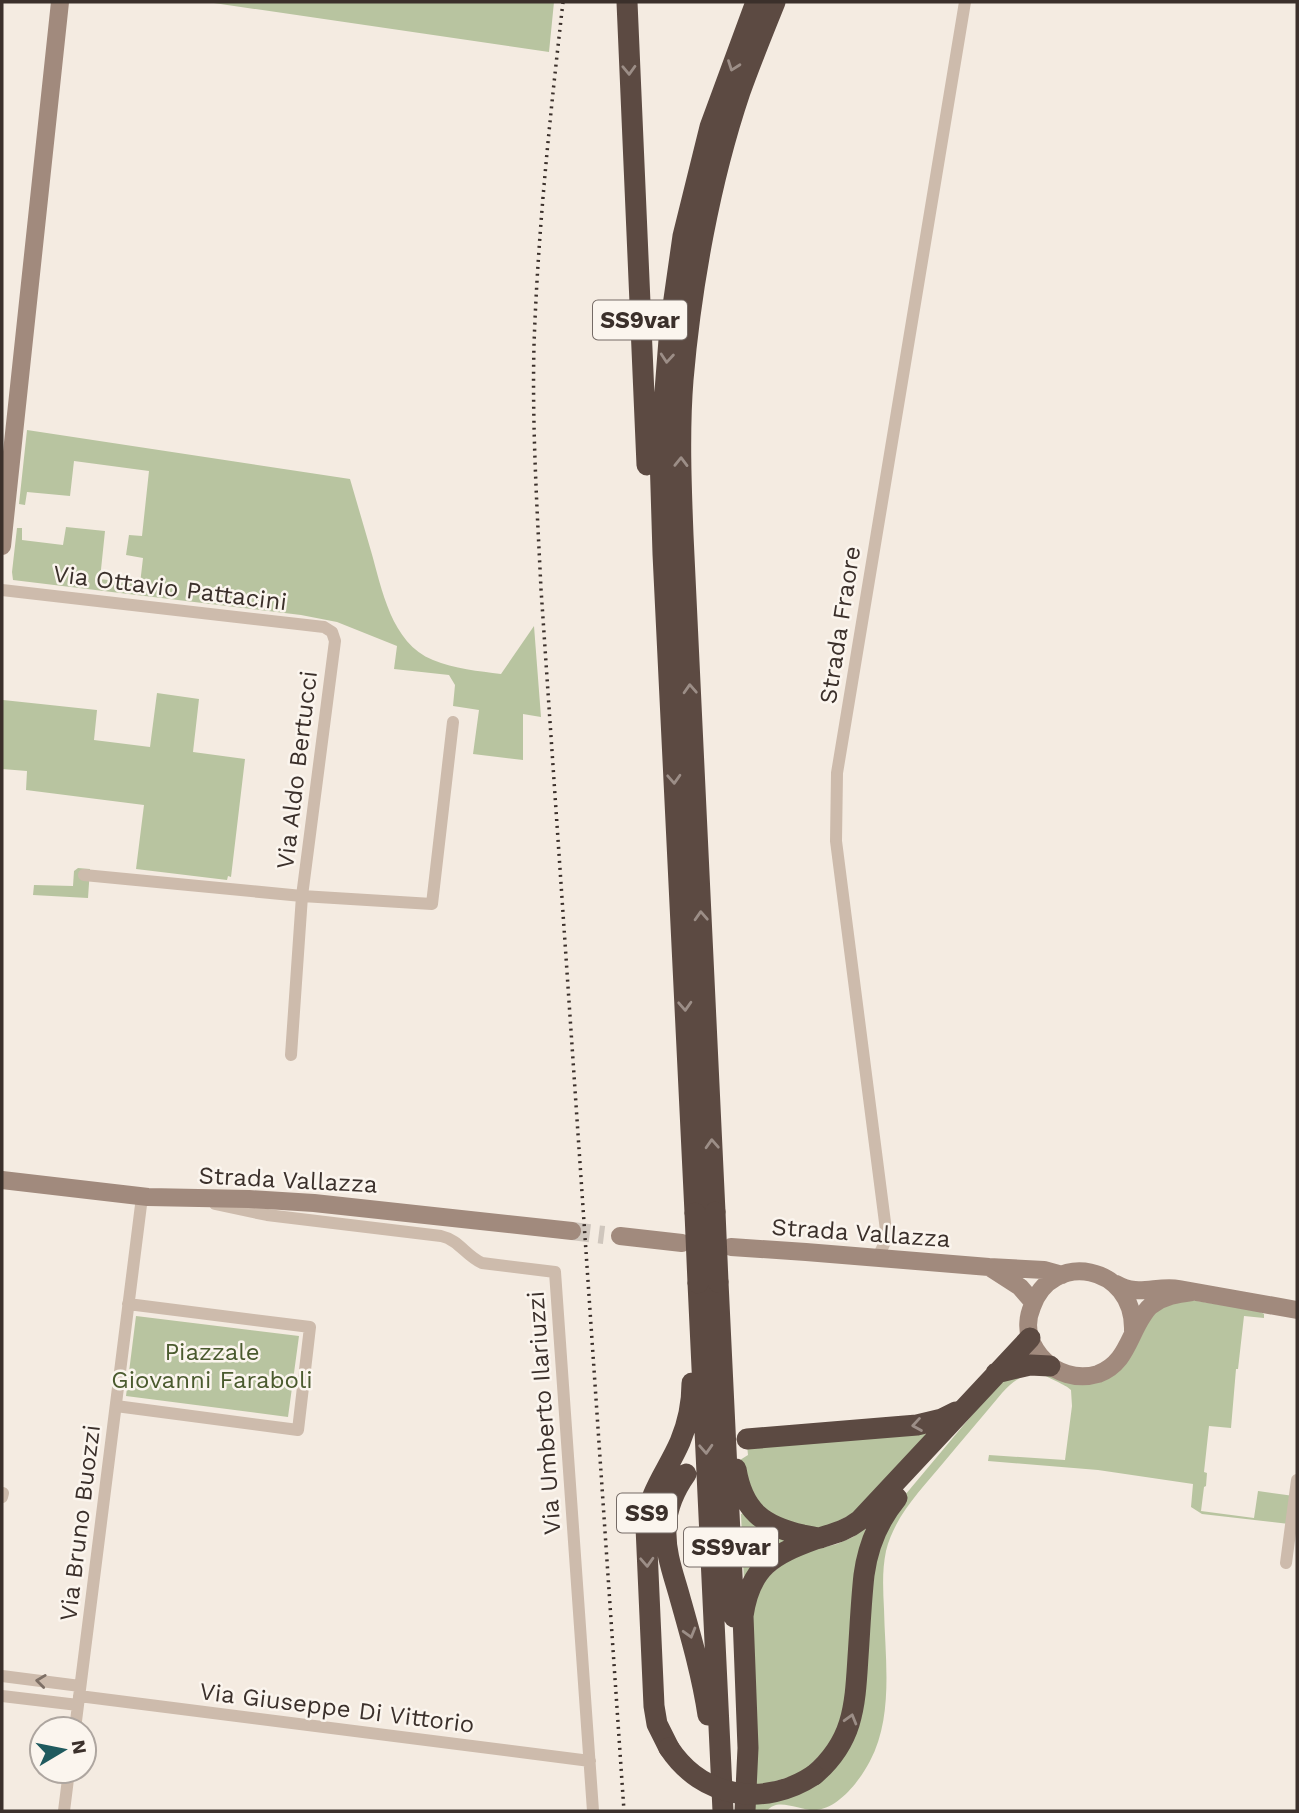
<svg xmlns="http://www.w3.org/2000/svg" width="1299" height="1813" viewBox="0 0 1299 1813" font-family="'Work Sans',sans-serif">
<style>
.green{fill:#b8c4a0}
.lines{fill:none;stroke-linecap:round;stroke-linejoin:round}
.secondary-tunnel{stroke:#cfc6bd;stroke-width:18;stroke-dasharray:18 9;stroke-linecap:butt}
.street{stroke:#cdbbac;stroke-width:12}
.secondary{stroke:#a18a7d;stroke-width:18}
.highway{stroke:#5c4a42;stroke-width:21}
.rail{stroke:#3b302b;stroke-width:3.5;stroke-dasharray:2 5;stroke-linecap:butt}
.highway-bridge{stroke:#5c4a42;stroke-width:21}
.oneway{stroke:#9c8e87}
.oneway2{stroke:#7d6f65}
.labels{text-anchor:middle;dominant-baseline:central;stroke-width:5;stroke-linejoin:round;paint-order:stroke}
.shield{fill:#fbf5ee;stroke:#756b66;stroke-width:2}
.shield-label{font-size:23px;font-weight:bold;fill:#3b302b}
.street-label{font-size:24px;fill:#3b302b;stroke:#fbf5ee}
.park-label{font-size:24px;fill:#4a5a2e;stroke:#fbf5ee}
</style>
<rect width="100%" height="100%" fill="#f4ebe1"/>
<!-- green -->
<path class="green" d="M 207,2 L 554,2 L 549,52 Z
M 27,430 L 350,479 C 357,503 364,527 371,551 C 382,589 391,643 433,660 C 454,669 479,671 501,674 L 534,626 L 541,717 L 523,714 L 523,760 L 473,754 L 479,710 L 453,706 L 455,685 L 449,675 L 394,669 L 397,646 L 337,622 L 301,615 L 13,580 L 12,572 L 17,528 L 22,528 L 22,540 L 63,545 L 66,527 L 105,531 L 100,579 L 140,584 L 143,558 L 126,555 L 129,535 L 142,536 L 149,471 L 74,461 L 70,496 L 27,492 L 25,505 L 19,504 Z
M 157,693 L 199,699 L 193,752 L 245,759 L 231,877 L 228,876 L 227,880 L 136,869 L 144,805 L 26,790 L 27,771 L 2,769 L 3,700 L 97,710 L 94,740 L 150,747 Z
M 78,868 L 90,869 L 88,898 L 33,895 L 34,885 L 73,886 L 74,871 Z
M 1191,1300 L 1259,1311 L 1264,1314 L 1264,1318 L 1244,1316 L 1238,1369 L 1236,1369 L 1231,1428 L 1209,1426 L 1204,1472 L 1207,1473 L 1206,1486 L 1204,1487 L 1201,1511 L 1254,1518 L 1258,1491 L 1294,1496 L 1289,1524 L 1202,1514 L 1191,1507 L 1193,1484 L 1098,1470 L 988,1461 L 989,1455 L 1065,1460 L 1072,1406 L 1071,1390 C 1067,1386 1063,1385 1058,1382 C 1053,1380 1048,1377 1044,1375 C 1027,1369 1012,1382 1002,1393 C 983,1416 963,1439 944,1462 C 921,1490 895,1515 886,1551 C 882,1570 883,1589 884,1609 C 885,1658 894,1716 870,1761 C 860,1780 840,1807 817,1810 C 801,1812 778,1796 767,1811 L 755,1811 L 755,1803 L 833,1765 L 871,1565 L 905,1495 L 998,1384 L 1020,1369 L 1086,1381 L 1159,1306 Z
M 136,1316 L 299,1336 L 288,1417 L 126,1396 Z
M 925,1431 L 926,1435 L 852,1514 L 824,1528 L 791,1527 L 755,1503 L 740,1460 L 748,1455 L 747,1445 Z
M 744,1513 L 788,1541 L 744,1581 L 741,1514 Z
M 866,1527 L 849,1688 L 836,1739 L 802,1773 L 756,1787 L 749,1623 L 755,1588 L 793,1555 L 837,1544 L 853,1537 Z"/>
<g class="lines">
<!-- secondary-tunnel -->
<path class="secondary-tunnel" d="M 572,1231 L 604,1235"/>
<!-- street -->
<path class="street" d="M 2,590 L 324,627 L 332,632 L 335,641 L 302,896 L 432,904 L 453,722
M 84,875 L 302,896 L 291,1055
M 215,1204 L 267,1215 L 441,1236 C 459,1240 466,1256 482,1263 L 555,1272 L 593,1811
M 878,1257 L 887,1238 L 836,841 L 837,773 L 965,2
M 116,1406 L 298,1430 L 310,1327 L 128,1304
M 2,1497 L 3,1493
M 1286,1563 L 1297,1480
M 2,1676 L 80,1686
M 2,1696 L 78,1705
M 79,1696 L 590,1761
M 75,1729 L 142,1197
M 64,1811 L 69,1771"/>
<!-- secondary -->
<path class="secondary" d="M 2,546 L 60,2
M 2,1180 L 148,1197 L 249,1199 L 314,1203 L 572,1231
M 620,1236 L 682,1243
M 731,1247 L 806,1252 L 989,1267 L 1044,1270 L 1062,1275
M 989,1267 L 1020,1287 L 1033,1302
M 1116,1284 C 1137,1297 1157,1285 1179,1289 C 1218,1296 1258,1303 1297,1310
M 1133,1331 C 1135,1264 1051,1250 1032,1307 C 1028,1316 1027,1328 1030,1338 C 1036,1355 1050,1369 1067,1374 C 1077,1377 1088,1377 1098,1374 C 1125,1364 1128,1339 1142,1317 C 1145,1313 1147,1308 1152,1305 C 1164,1296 1177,1294 1192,1292"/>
<!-- highway -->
<path class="highway" d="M 627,2 L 647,465
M 715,1212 L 683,535 C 681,484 679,430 683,380 C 691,286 710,181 740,92 C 751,61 763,32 775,2
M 695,1213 L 663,554 L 660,455 L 670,327 L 683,236 L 710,127 L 756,2
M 718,1282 L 734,1617
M 698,1283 L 723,1811
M 996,1373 L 1030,1365 L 1050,1366
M 747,1439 L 917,1425 L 942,1419 L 956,1412
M 736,1469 C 743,1511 763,1526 803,1535 C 809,1536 814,1538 820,1538
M 686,1474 C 674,1491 666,1509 666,1530 C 665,1553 674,1576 680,1598 C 691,1637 702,1675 708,1715
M 669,1748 L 657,1724 L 654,1706 L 646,1527 C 649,1490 666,1474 680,1442 C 688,1423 692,1403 692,1383
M 814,1775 C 854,1741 855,1705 858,1657 C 860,1629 861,1602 864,1575 C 868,1545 878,1521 897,1498
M 745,1811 L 748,1748 L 743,1616 C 750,1567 772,1555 816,1539 C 832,1534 846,1531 860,1520 L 1030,1338"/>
<!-- rail -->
<path class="rail" d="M 563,2 C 550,116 538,230 534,345 C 532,426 537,507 541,589 L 624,1811"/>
<!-- highway-bridge -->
<path class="highway-bridge" d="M 715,1212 L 718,1282
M 695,1213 L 698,1283
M 669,1748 C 702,1798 764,1808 814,1775"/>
</g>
<!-- one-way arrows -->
<defs><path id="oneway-chevron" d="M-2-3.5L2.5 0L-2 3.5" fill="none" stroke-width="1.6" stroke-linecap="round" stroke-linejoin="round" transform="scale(1.75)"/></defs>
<g class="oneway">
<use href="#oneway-chevron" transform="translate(733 66) rotate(110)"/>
<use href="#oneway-chevron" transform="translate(629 70) rotate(88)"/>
<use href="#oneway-chevron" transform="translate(667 358) rotate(95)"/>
<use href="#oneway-chevron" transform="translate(681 462) rotate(-89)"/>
<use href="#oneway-chevron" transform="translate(690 689) rotate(-93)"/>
<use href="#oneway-chevron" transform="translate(674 779) rotate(87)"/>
<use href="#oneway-chevron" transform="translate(701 916) rotate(-93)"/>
<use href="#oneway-chevron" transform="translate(685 1006) rotate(87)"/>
<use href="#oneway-chevron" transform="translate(712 1144) rotate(-93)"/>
<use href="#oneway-chevron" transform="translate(917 1425) rotate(171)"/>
<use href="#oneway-chevron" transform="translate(706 1449) rotate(87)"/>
<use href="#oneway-chevron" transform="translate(647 1562) rotate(87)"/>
<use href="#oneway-chevron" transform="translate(690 1633) rotate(74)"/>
<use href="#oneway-chevron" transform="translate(851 1719) rotate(-74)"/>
</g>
<use class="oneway2" href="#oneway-chevron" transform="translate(41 1681) rotate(-173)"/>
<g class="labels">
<!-- shield labels -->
<g class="shield">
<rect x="593" y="300.5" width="94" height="39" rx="5"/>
<rect x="617" y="1493.5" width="60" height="39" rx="5"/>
<rect x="684" y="1527.5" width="94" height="39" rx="5"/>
</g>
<g class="shield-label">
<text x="640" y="320">SS9var</text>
<text x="647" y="1513">SS9</text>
<text x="731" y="1547">SS9var</text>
</g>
<!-- street labels -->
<g class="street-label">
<text transform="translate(170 588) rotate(7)">Via Ottavio Pattacini</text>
<text transform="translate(840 625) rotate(-81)">Strada Fraore</text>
<text transform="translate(297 770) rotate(-83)">Via Aldo Bertucci</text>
<text transform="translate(288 1180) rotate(3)">Strada Vallazza</text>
<text transform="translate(861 1233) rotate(4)">Strada Vallazza</text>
<text transform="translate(544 1413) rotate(-94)">Via Umberto Ilariuzzi</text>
<text transform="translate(80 1523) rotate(-83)">Via Bruno Buozzi</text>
<text transform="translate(337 1708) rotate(7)">Via Giuseppe Di Vittorio</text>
</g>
<!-- park labels -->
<g class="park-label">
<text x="212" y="1352">Piazzale<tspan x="212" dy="28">Giovanni Faraboli</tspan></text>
</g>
</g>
<!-- border -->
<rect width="1299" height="1813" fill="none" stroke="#3b302b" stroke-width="7"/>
<!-- north arrow -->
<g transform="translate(63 1750) rotate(80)"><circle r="33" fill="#fbf5ee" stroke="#aea6a0" stroke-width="2"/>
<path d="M0-5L12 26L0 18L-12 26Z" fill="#1f5a5e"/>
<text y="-10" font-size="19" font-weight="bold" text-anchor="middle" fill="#3b302b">N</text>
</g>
</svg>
